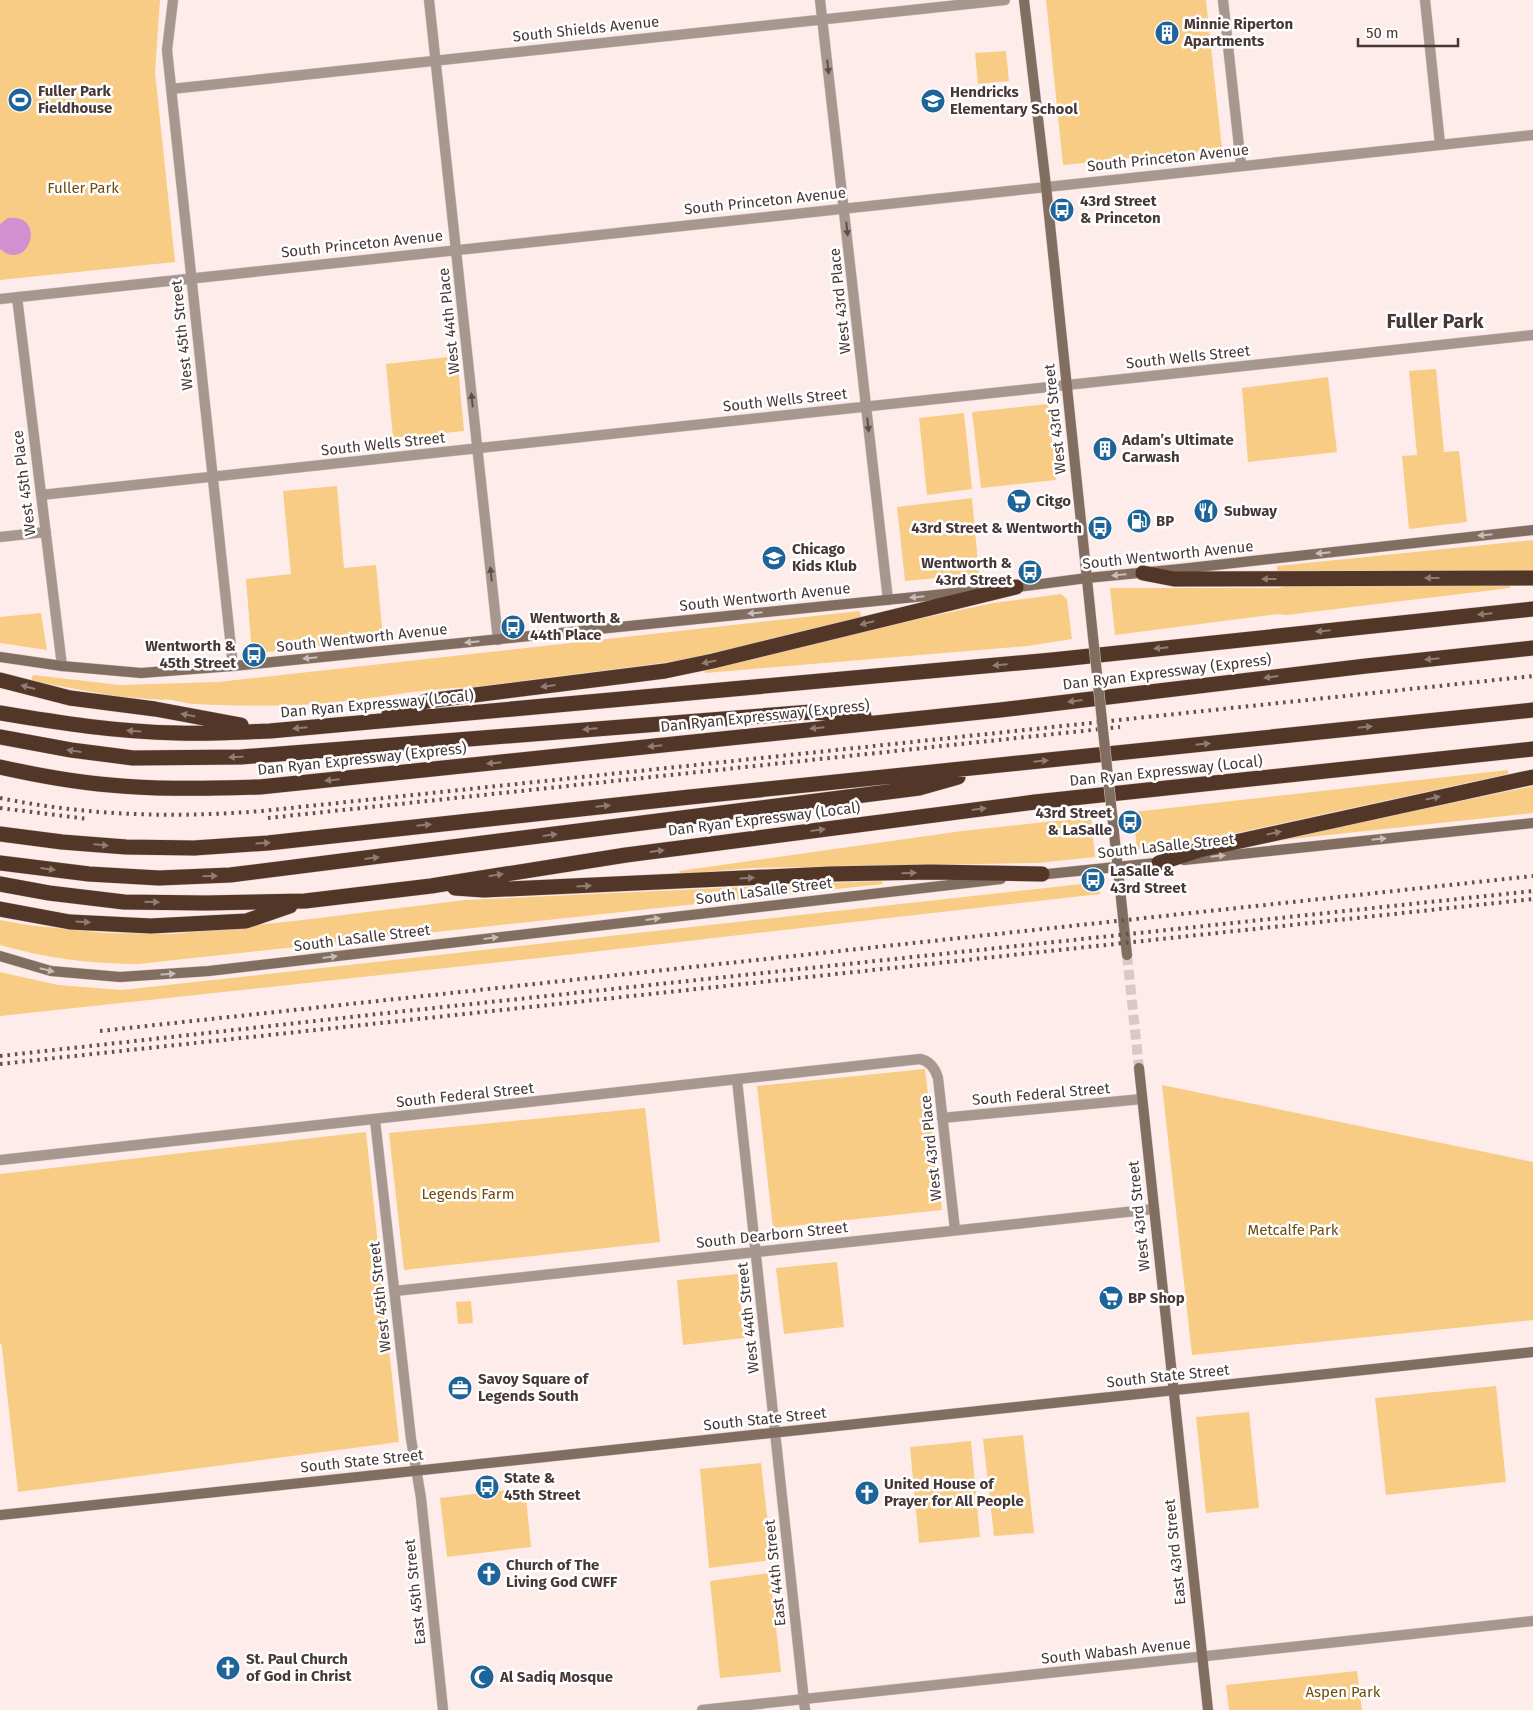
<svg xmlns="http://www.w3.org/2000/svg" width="1533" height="1710" viewBox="0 0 1533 1710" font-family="'Fira Sans',sans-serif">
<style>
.green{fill:#f9cc85}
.water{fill:#d390d0}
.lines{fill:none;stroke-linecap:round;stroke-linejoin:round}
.secondary-tunnel{stroke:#d9c8c6;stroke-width:10;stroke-dasharray:10 5;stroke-linecap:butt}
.street-casing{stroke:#d9c8c6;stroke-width:11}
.secondary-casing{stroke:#d9c8c6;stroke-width:11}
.highway-casing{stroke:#d9c8c6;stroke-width:16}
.street{stroke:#a6978f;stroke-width:10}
.secondary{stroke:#826d61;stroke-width:10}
.highway{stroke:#523627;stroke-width:15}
.rail{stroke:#615150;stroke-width:4;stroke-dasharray:2.5 5;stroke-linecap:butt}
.secondary-bridge-casing{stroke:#d9c8c6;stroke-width:11;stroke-linecap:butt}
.secondary-bridge{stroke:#826d61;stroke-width:10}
.oneway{fill:#5f4f4c}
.oneway2{fill:#c7bdb8}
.oneway3{fill:#8f7c73}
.labels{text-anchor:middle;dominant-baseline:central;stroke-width:5;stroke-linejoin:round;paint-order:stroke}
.poi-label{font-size:15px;font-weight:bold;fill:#473736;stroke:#fff;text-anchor:start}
.street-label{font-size:15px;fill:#473736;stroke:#fff}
.park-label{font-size:15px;fill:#6f4d0a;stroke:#fff}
.district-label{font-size:20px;font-weight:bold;fill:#473736;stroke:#fff}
</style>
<rect width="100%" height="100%" fill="#fdecea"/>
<!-- green -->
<path class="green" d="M 0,0 L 160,0 L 155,72 L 175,262 L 0,280 Z
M 1046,0 L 1206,0 L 1222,149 L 1063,165 Z
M 1006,51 L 1009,81 L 978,84 L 975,53 Z
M 457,356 L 464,431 L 393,438 L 386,364 Z
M 1436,369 L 1444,452 L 1459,451 L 1467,522 L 1409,529 L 1402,456 L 1417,455 L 1409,371 Z
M 1328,377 L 1337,452 L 1248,462 L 1242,388 Z
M 1048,404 L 1056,480 L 981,488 L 972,412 Z
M 964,413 L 972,489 L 927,495 L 919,418 Z
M 337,486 L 344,568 L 376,565 L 383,638 L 252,654 L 246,579 L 291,574 L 283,491 Z
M 972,498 L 979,574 L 905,581 L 897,507 Z
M 1533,540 L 1533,570 L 1277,571 L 1277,566 Z
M 1290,585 L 1510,585 L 1510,588 L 1286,615 L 1277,614 L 1115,635 L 1110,588 L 1280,588 Z
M 1061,594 L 1067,599 L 1072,639 L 1028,646 L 705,673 L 704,670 L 886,626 L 993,603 Z
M 860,611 L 861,617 L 685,660 L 475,687 C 416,688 357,703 298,705 C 264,706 229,706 195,704 C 185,704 171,698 162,700 L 115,696 L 31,681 L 33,675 L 120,685 L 218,682 Z
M 41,613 L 47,650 L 0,643 L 0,617 Z
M 1508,770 L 1508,774 L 1154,851 L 1141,852 L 1141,849 L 1137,849 L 1133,812 Z
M 1533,786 L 1533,813 L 1282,840 L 1351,824 Z
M 1091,817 L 1095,857 L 1037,863 L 753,868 L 680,874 L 679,871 L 962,831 Z
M 882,881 L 883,884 L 138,964 C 91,964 45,958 0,945 L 0,920 L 28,925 L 105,933 L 173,934 L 294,921 L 465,900 L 827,883 Z
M 1099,882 L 1100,894 L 548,957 L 0,1016 L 0,972 L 58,985 L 122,990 Z
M 925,1069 L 942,1210 L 773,1228 L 757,1086 Z
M 1162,1085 L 1533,1162 L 1533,1320 L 1192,1355 Z
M 645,1108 L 660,1242 L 404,1270 L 389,1133 Z
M 366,1132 L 399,1442 L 18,1492 L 2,1348 L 1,1344 L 0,1344 L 0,1174 Z
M 837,1262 L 844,1327 L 784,1334 L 776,1268 Z
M 738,1274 L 744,1338 L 683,1345 L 677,1280 Z
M 471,1301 L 473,1323 L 458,1324 L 456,1302 Z
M 1496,1386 L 1506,1482 L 1386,1495 L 1375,1398 Z
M 1249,1412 L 1259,1508 L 1206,1513 L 1196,1417 Z
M 1023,1435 L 1034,1533 L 994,1536 L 983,1439 Z
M 971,1441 L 980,1537 L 919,1543 L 910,1447 Z
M 761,1463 L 772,1560 L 709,1568 L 700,1469 Z
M 525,1488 L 531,1547 L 447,1557 L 440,1498 Z
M 770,1573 L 781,1672 L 720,1678 L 710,1581 Z
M 1357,1671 L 1362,1710 L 1229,1710 L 1226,1685 Z"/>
<!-- water -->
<path class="water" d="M 8,218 C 48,213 29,274 0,249 L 0,224 Z"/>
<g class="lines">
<!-- secondary-tunnel -->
<path class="secondary-tunnel" d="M 1127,955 L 1139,1068"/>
<defs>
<path id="street" d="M 173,0 L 167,50 L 233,666
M 429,0 L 498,640
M 820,0 L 888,600
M 1223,0 L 1241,165
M 1425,0 L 1440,144
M 171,89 L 1005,0
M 17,297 L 62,666
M 0,299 L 1533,135
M 41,495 L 1533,335
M 0,537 L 46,532
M 737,1080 L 805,1710
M 942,1118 L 1142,1099
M 375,1120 L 411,1439 L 421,1498 L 443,1710
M 0,1160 L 920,1059 C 930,1061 935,1068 938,1078 L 955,1230
M 395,1291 L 1154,1209
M 702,1710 L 1533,1621"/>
<path id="secondary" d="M 1024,0 L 1046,186 L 1093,637
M 1010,588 L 1087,578 L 1180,569 L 1533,530
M 0,657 L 62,666 L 141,673 L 233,666 L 975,591
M 1112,814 L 1127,955
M 1184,860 L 1533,823
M 1038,875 L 1165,862
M 0,956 L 51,971 L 120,977 L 209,971 L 1001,879
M 1139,1068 L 1208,1710
M 0,1515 L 1533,1352"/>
<path id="highway" d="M 1143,573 L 1174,579 L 1533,578
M 0,680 L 70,698 L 155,709 L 241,725
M 0,713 C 59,723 118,732 178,733 C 209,734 239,732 270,731 L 1052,660 L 1533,609
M 389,714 L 427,701 L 665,671 L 713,661 L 1016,587
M 0,737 L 71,750 L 133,758 L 241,757 L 811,712 L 864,716
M 0,767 C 36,775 73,782 110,785 C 160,790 210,788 260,787 L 1000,710 L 1366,666 L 1533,648
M 0,834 L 62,842 L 126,847 L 194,848 L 268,843 L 690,797 L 1533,710
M 0,863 L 89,874 L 159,878 L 230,875 L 919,788 L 958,777
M 1159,863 L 1199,850 L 1533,777
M 0,884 L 49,893 L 124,902 L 206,903 L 305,901 L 431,886 L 626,855 L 1035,802 L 1533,749
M 455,888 L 484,890 L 830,874 L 931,872 L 1042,874
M 0,909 L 70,922 L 151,926 L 246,921 L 290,906"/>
</defs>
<!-- street casing -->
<use href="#street" class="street-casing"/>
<!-- secondary casing -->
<use href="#secondary" class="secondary-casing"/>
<!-- highway casing -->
<use href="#highway" class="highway-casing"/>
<!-- street -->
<use href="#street" class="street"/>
<!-- secondary -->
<use href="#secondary" class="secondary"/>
<!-- highway -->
<use href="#highway" class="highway"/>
<!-- rail -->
<path class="rail" d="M 0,798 C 89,816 172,818 262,811 L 1533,676
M 0,808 L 88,819
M 268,818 L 1120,727
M 100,1031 L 1533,876
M 0,1056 L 387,1013 L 1533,891
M 0,1064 L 1533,899"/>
<defs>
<path id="secondary-bridge" d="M 1093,637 L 1112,814"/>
</defs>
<!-- secondary-bridge casing -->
<use href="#secondary-bridge" class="secondary-bridge-casing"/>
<!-- secondary-bridge -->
<use href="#secondary-bridge" class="secondary-bridge"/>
</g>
<!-- one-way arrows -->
<defs><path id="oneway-solid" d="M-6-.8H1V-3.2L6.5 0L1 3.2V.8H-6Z" transform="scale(1.25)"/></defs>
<g class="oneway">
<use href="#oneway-solid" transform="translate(828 67) rotate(83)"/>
<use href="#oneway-solid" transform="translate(847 229) rotate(84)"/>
<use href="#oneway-solid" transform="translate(472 400) rotate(-96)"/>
<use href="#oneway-solid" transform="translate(868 425) rotate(84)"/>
<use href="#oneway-solid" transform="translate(491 574) rotate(-96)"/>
</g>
<g class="oneway2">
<use href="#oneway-solid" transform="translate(1485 535) rotate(174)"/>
<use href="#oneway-solid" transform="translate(1323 553) rotate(174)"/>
<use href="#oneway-solid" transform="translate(1119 575) rotate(175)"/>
<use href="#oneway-solid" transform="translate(917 597) rotate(174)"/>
<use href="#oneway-solid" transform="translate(755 613) rotate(174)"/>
<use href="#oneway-solid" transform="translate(472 642) rotate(174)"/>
<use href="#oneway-solid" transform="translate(310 658) rotate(174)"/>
<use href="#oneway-solid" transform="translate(1379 839) rotate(-6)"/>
<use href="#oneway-solid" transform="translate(1218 856) rotate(-6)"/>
<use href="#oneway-solid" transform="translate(653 919) rotate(-7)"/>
<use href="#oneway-solid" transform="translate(491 938) rotate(-7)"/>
<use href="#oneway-solid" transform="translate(330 957) rotate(-7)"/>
<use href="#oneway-solid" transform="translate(47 970) rotate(14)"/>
<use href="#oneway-solid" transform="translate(168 974) rotate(-4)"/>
</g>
<g class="oneway3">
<use href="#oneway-solid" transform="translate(1432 578) rotate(180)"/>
<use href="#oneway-solid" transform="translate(1269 579) rotate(180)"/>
<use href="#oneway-solid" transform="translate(1485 614) rotate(174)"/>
<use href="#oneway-solid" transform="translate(867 623) rotate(166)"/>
<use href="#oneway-solid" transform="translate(1323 631) rotate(174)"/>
<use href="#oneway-solid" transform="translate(1161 648) rotate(174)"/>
<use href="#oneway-solid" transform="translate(1432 659) rotate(174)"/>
<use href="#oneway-solid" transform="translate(709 662) rotate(168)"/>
<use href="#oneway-solid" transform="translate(1000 665) rotate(175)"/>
<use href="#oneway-solid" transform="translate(1271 677) rotate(173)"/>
<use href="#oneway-solid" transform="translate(548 686) rotate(173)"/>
<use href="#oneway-solid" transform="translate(28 687) rotate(-165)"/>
<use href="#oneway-solid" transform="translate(1075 701) rotate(173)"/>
<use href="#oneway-solid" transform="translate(188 715) rotate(-169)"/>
<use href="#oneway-solid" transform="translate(1365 727) rotate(-6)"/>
<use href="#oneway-solid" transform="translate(300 728) rotate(175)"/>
<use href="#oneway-solid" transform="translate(817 728) rotate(174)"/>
<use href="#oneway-solid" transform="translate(590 729) rotate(175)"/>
<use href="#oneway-solid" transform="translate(134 731) rotate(-176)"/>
<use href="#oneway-solid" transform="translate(1203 744) rotate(-6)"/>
<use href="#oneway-solid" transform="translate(655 746) rotate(174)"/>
<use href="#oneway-solid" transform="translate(74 751) rotate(-172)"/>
<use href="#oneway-solid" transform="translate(236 757) rotate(178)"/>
<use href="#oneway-solid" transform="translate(1041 761) rotate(-6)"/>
<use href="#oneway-solid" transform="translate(494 763) rotate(174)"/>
<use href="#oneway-solid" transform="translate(332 780) rotate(174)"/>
<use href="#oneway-solid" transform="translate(1433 798) rotate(-12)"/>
<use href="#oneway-solid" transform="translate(603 806) rotate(-6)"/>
<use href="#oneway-solid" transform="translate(979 809) rotate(-7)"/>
<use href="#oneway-solid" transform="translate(424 825) rotate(-6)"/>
<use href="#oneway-solid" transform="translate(818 830) rotate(-7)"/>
<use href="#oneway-solid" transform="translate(1274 833) rotate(-12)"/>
<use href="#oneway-solid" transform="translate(550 835) rotate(-7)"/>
<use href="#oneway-solid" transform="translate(263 843) rotate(-4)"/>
<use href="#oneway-solid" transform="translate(101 845) rotate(5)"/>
<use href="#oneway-solid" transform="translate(657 851) rotate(-7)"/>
<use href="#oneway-solid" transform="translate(372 858) rotate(-7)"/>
<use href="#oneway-solid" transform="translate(48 869) rotate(7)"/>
<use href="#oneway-solid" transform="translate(909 873) rotate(-1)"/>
<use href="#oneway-solid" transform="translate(496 875) rotate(-9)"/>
<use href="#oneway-solid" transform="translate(210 876) rotate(-2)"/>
<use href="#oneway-solid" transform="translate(747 878) rotate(-3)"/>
<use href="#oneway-solid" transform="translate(584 886) rotate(-3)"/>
<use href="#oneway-solid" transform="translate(152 902) rotate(1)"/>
<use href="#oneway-solid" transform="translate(83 922) rotate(3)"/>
</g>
<!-- icons -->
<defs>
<symbol id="building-disc" viewBox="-11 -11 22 22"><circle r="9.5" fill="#1d6498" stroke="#fff"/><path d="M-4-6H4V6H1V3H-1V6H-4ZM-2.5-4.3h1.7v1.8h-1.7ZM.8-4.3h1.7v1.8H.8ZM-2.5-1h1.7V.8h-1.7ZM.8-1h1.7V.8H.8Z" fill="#fff"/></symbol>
<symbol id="stadium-disc" viewBox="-11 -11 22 22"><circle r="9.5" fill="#1d6498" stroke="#fff"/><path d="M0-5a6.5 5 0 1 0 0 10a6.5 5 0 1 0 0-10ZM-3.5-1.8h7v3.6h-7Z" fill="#fff"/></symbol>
<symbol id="school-disc" viewBox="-11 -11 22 22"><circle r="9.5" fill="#1d6498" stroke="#fff"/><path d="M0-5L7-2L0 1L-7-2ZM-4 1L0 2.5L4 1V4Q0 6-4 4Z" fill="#fff"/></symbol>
<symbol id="bus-disc" viewBox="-11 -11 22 22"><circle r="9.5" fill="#1d6498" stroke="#fff"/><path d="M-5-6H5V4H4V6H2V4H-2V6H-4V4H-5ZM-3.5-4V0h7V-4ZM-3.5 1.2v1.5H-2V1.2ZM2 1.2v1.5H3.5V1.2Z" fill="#fff"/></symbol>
<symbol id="supermarket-disc" viewBox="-11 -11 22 22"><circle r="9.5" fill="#1d6498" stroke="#fff"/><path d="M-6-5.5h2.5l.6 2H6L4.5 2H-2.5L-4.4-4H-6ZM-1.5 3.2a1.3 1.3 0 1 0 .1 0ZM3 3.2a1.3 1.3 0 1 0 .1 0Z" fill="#fff"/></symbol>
<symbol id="restaurant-disc" viewBox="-11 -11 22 22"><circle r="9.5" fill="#1d6498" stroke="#fff"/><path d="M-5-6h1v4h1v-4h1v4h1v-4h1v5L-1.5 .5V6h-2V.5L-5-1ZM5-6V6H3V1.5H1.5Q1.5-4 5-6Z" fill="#fff"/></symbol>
<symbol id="fuel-disc" viewBox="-11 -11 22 22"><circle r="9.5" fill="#1d6498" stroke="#fff"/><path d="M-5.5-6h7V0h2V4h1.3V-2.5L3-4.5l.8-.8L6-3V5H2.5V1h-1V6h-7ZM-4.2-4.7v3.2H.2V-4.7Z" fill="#fff"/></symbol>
<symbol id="office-disc" viewBox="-11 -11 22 22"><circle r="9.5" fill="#1d6498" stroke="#fff"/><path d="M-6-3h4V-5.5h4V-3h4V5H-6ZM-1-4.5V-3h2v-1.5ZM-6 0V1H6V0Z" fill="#fff"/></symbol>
<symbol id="church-disc" viewBox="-11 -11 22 22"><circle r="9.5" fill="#1d6498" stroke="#fff"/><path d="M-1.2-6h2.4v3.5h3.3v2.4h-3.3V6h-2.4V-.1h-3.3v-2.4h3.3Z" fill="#fff"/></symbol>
<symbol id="mosque-disc" viewBox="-11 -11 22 22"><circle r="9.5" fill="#1d6498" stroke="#fff"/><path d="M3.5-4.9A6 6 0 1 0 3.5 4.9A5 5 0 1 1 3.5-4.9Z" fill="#fff"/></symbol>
</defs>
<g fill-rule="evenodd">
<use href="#building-disc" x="1153" y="19" width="28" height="28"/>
<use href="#stadium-disc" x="6" y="86" width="28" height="28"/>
<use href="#school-disc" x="919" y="87" width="28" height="28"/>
<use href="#bus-disc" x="1048" y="196" width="28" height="28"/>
<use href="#building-disc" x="1091" y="435" width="28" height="28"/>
<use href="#supermarket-disc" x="1005" y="487" width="28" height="28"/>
<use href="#restaurant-disc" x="1192" y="497" width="28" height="28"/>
<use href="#fuel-disc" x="1125" y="507" width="28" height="28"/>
<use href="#bus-disc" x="1086" y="514" width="28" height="28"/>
<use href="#school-disc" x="760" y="544" width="28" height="28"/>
<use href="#bus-disc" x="1016" y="558" width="28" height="28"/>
<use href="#bus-disc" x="499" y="613" width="28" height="28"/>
<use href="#bus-disc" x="240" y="641" width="28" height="28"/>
<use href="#bus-disc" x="1116" y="808" width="28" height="28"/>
<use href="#bus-disc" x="1079" y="866" width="28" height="28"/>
<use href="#supermarket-disc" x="1097" y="1284" width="28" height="28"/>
<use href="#office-disc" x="446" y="1374" width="28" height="28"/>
<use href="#bus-disc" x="473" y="1473" width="28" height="28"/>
<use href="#church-disc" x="853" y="1479" width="28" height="28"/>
<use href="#church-disc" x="475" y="1560" width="28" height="28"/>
<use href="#church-disc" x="214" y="1654" width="28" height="28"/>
<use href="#mosque-disc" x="468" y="1663" width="28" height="28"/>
</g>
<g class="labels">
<!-- poi labels -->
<g class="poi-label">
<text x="1184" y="24">Minnie Riperton<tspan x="1184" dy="17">Apartments</tspan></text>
<text x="38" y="91">Fuller Park<tspan x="38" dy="17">Fieldhouse</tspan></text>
<text x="950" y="92">Hendricks<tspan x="950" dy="17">Elementary School</tspan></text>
<text x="1080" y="201">43rd Street<tspan x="1080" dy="17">&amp; Princeton</tspan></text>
<text x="1122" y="440">Adam’s Ultimate<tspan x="1122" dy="17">Carwash</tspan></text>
<text x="1036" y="501">Citgo</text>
<text x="1224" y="511">Subway</text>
<text x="1156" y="521">BP</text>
<text x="1082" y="528" text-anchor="end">43rd Street &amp; Wentworth</text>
<text x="792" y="549">Chicago<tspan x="792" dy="17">Kids Klub</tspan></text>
<text x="1012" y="563" text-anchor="end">Wentworth &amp;<tspan x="1012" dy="17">43rd Street</tspan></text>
<text x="530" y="618">Wentworth &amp;<tspan x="530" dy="17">44th Place</tspan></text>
<text x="236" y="646" text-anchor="end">Wentworth &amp;<tspan x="236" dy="17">45th Street</tspan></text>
<text x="1112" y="813" text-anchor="end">43rd Street<tspan x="1112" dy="17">&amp; LaSalle</tspan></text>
<text x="1110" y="871">LaSalle &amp;<tspan x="1110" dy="17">43rd Street</tspan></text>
<text x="1128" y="1298">BP Shop</text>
<text x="478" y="1379">Savoy Square of<tspan x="478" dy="17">Legends South</tspan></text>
<text x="504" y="1478">State &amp;<tspan x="504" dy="17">45th Street</tspan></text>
<text x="884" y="1484">United House of<tspan x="884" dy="17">Prayer for All People</tspan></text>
<text x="506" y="1565">Church of The<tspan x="506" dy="17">Living God CWFF</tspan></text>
<text x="246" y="1659">St. Paul Church<tspan x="246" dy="17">of God in Christ</tspan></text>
<text x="500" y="1677">Al Sadiq Mosque</text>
</g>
<!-- street labels -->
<g class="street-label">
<text transform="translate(586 29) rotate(-6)">South Shields Avenue</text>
<text transform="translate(1168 158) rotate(-6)">South Princeton Avenue</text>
<text transform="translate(765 201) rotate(-6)">South Princeton Avenue</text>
<text transform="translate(362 244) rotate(-6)">South Princeton Avenue</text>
<text transform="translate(840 301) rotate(-96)">West 43rd Place</text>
<text transform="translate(449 321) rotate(-96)">West 44th Place</text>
<text transform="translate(182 335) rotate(-96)">West 45th Street</text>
<text transform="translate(1188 357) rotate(-6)">South Wells Street</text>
<text transform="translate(785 400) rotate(-6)">South Wells Street</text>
<text transform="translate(1055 419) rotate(-96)">West 43rd Street</text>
<text transform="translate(383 444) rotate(-6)">South Wells Street</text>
<text transform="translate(24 483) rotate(-97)">West 45th Place</text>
<text transform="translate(1168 555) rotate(-6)">South Wentworth Avenue</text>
<text transform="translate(765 597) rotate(-6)">South Wentworth Avenue</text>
<text transform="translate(362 638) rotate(-6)">South Wentworth Avenue</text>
<text transform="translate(1167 672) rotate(-7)">Dan Ryan Expressway (Express)</text>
<text transform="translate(377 704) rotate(-5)">Dan Ryan Expressway (Local)</text>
<text transform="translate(765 716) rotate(-6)">Dan Ryan Expressway (Express)</text>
<text transform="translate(362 759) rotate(-6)">Dan Ryan Expressway (Express)</text>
<text transform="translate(1166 771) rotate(-6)">Dan Ryan Expressway (Local)</text>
<text transform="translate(764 819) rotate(-7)">Dan Ryan Expressway (Local)</text>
<text transform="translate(1166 846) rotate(-6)">South LaSalle Street</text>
<text transform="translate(764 891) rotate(-7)">South LaSalle Street</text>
<text transform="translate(362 938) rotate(-7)">South LaSalle Street</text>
<text transform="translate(1041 1094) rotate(-5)">South Federal Street</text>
<text transform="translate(465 1095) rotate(-6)">South Federal Street</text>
<text transform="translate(931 1148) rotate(-96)">West 43rd Place</text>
<text transform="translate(1139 1216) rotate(-96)">West 43rd Street</text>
<text transform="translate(772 1235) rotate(-6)">South Dearborn Street</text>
<text transform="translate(380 1297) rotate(-96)">West 45th Street</text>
<text transform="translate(748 1318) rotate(-96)">West 44th Street</text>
<text transform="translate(1168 1376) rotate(-6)">South State Street</text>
<text transform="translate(765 1419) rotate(-6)">South State Street</text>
<text transform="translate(362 1461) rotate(-6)">South State Street</text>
<text transform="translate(1175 1552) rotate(-96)">East 43rd Street</text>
<text transform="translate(775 1573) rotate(-96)">East 44th Street</text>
<text transform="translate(415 1592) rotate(-96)">East 45th Street</text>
<text transform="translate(1116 1651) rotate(-6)">South Wabash Avenue</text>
</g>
<!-- park labels -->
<g class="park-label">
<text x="83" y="188">Fuller Park</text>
<text x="468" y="1194">Legends Farm</text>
<text x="1293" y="1230">Metcalfe Park</text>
<text x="1343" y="1692">Aspen Park</text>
</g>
<!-- district labels -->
<g class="district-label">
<text x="1435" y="321">Fuller Park</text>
</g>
</g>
<!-- scale -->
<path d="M1358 38v8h100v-8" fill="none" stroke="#473736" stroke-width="2.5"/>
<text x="1366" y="38" font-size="15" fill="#473736" stroke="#ffffff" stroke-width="4" paint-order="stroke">50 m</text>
</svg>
